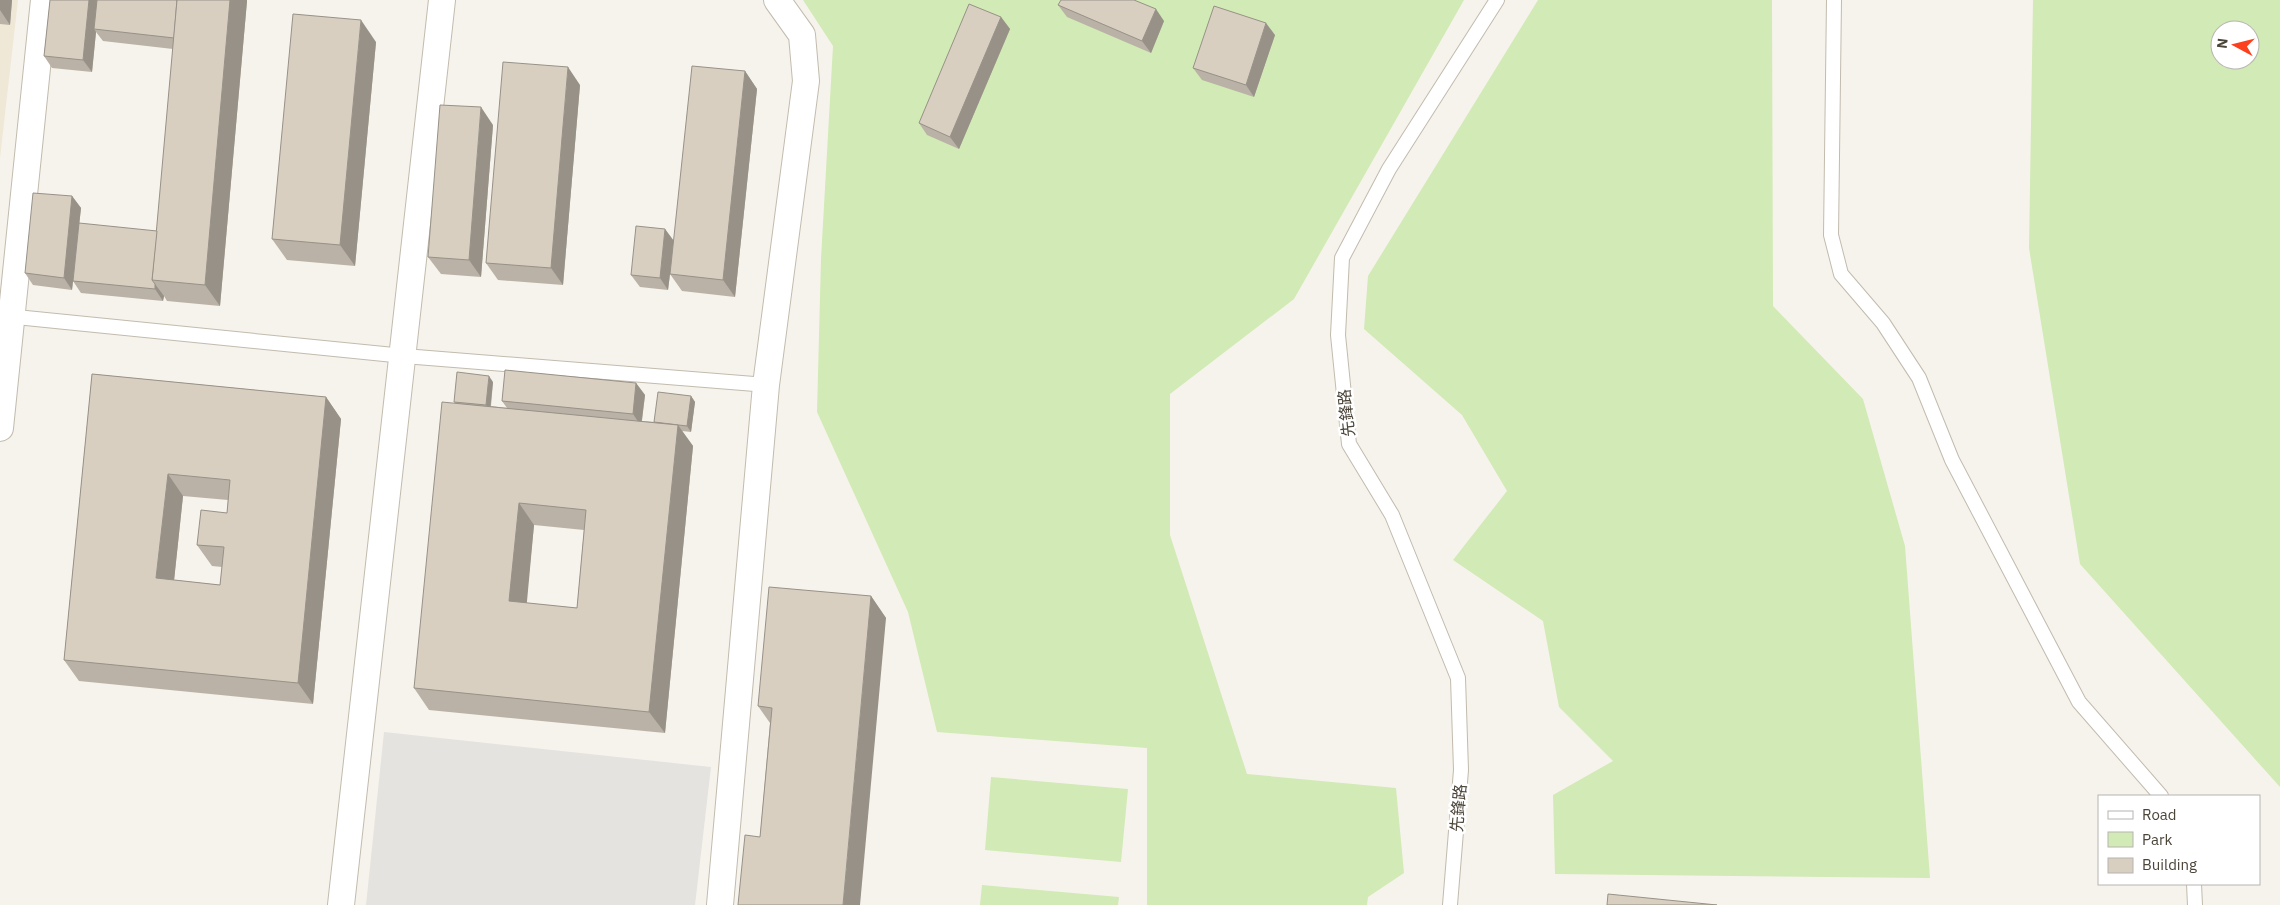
<svg xmlns="http://www.w3.org/2000/svg" width="2280" height="905" font-family="'IBM Plex Sans','Noto Sans TC',sans-serif">
<style>
.education{fill:#efe8d6}
.green{fill:#d2eab5;fill-rule:evenodd}
.parking{fill:#e5e3e0}
.lines{fill:none;stroke-linecap:round;stroke-linejoin:round}
.service-casing{stroke:#c2bbae;stroke-width:16}
.minor-casing{stroke:#c2bbae;stroke-width:28}
.service{stroke:#fff;stroke-width:14}
.minor{stroke:#fff;stroke-width:26}
.wall{fill:#bab2a6;fill-rule:evenodd}
.shaded-wall{fill:#979187}
.building{fill:#d8cfc1;stroke:#979187;fill-rule:evenodd}
.labels{text-anchor:middle;dominant-baseline:central;stroke-width:5;stroke-linejoin:round;paint-order:stroke}
.street-label{font-size:16px;fill:#4b4439;stroke:#fff}
</style>
<rect width="100%" height="100%" fill="#f6f3ec"/>
<path class="education" d="M0 0H18L0 158Z"/>
<g class="green">
<path d="M803 0H1464L1294 299 1170 394V535L1247 774 1396 788 1404 873 1368 897 1367 905H1147V748L937 732 908 612 817 412 821 259 833 46Z"/>
<path d="M1538 0H1772L1773 306 1863 399 1905 546 1930 878 1555 874 1553 795 1613 761 1559 707 1543 621 1453 560 1507 491 1462 415 1364 329 1368 276Z"/>
<path d="M2033 0H2280V787L2080 564 2029 248ZM2220 30H2250V60H2220Z"/>
<path d="M991 777 1128 789 1121 862 985 850Z"/>
<path d="M982 885 1119 897 1118 905H980Z"/>
</g>
<path class="parking" d="M384 732 711 767 695 905H366Z"/>
<g class="lines">
<defs>
<g id="service">
<path d="M1834 0 1831 235 1841 274 1883 323 1919 378 1952 460 2079 702 2161 796"/>
<path d="M6 316 404 356 766 385"/>
<path d="M2194 884 2195 905"/>
<path d="M1450 905 1461 770 1458 678 1392 515 1349 444 1338 335 1342 258 1389 169 1497 0"/>
</g>
<g id="minor">
<path d="M0 428 44 0"/>
<path d="M341 905 442 0"/>
<path d="M720 905 766 385 806 81 802 35 777 0"/>
</g>
</defs>
<use href="#service" class="service-casing"/>
<use href="#minor" class="minor-casing"/>
<use href="#service" class="service"/>
<use href="#minor" class="minor"/>
</g>
<g class="wall">
<path d="M0 0H12L10 25 0 24Z"/>
<path d="M50 0H247V1L220 306 167 301 164 296 163 301 81 293 73 281 72 290 33 285 25 273 72 196 81 208 75 260 157 231 173 49 103 41 96 32 92 72 52 68 44 56Z"/>
<path d="M1058 5 1164 21 1151 53 1067 17Z"/>
<path d="M1001 17 1010 29 959 149 927 135 919 123Z"/>
<path d="M1275 35 1254 97 1202 80 1193 68Z"/>
<path d="M376 42 355 266 287 260 272 239Z"/>
<path d="M745 71 757 89 735 297 682 291 670 274 668 290 640 287 631 275 665 229 673 241Z"/>
<path d="M580 85 563 285 498 280 486 263Z"/>
<path d="M493 125 481 277 441 274 428 257Z"/>
<path d="M92 374 326 397 341 419 313 704 79 681 64 660ZM183 496 228 500 227 513 197 545 212 566 222 567 220 585 174 580Z"/>
<path d="M493 382 491 406 507 408 502 401 636 383 645 395 642 421 655 422 691 396 695 402 691 432 682 431 693 446 665 733 429 710 414 688 455 403 454 402ZM534 525 584 530 577 608 526 603Z"/>
<path d="M871 596 886 618 760 837 770 723 758 706Z"/>
</g>
<g class="shaded-wall">
<path d="M0 0H12L10 25 0 10Z"/>
<path d="M89 0H99L94 29 96 32 92 72 83 60Z"/>
<path d="M230 0H247V1L220 306 205 285Z"/>
<path d="M1156 9 1164 21 1151 53 1142 41Z"/>
<path d="M1001 17 1010 29 959 149 950 137Z"/>
<path d="M361 20 376 42 355 266 340 245Z"/>
<path d="M1266 23 1275 35 1254 97 1246 85Z"/>
<path d="M568 67 580 85 563 285 551 268Z"/>
<path d="M745 71 757 89 735 297 723 280Z"/>
<path d="M481 107 493 125 481 277 469 260Z"/>
<path d="M72 196 81 208 72 290 64 278Z"/>
<path d="M665 229 674 241 668 290 660 278Z"/>
<path d="M155 284 164 296 163 301 155 289Z"/>
<path d="M489 376 493 382 490 411 486 405Z"/>
<path d="M636 383 645 395 641 426 633 414Z"/>
<path d="M691 396 695 402 691 432 687 426Z"/>
<path d="M326 397 341 419 313 704 298 683Z"/>
<path d="M678 425 693 446 665 733 649 712Z"/>
<path d="M168 474 183 496 172 600 156 578Z"/>
<path d="M519 503 534 525 525 623 509 601Z"/>
<path d="M871 596 886 618 860 905H843Z"/>
</g>
<g class="building">
<path d="M50 0H89L83 60 44 56Z"/>
<path d="M97 0H177L174 38 94 29Z"/>
<path d="M177 0H230L205 285 152 280Z"/>
<path d="M1061 0H1134L1156 9 1142 41 1058 5Z"/>
<path d="M969 4 1001 17 950 137 919 123Z"/>
<path d="M1214 6 1266 23 1246 85 1193 68Z"/>
<path d="M293 14 361 20 340 245 272 239Z"/>
<path d="M503 62 568 67 551 268 486 263Z"/>
<path d="M692 66 745 71 723 280 670 274Z"/>
<path d="M440 105 481 107 469 260 428 257Z"/>
<path d="M33 193 72 196 64 278 25 273Z"/>
<path d="M79 223 157 231 152 280 155 284V289L73 281Z"/>
<path d="M636 226 665 229 660 278 631 275Z"/>
<path d="M505 370 636 383 633 414 502 401Z"/>
<path d="M457 372 489 376 486 405 454 402Z"/>
<path d="M92 374 326 397 298 683 64 660ZM168 474 230 480 227 513 201 510 197 545 224 547 220 585 156 578Z"/>
<path d="M658 392 691 396 687 426 654 422Z"/>
<path d="M442 402 678 425 649 712 414 688ZM519 503 586 510 577 608 509 601Z"/>
<path d="M769 587 871 596 843 905H738L745 835 760 837 772 708 758 706Z"/>
<path d="M1608 894 1717 905H1607Z"/>
</g>
<g class="labels">
<g class="street-label">
<text transform="translate(1346 413) rotate(-96)">先鋒路</text>
<text transform="translate(1458 808) rotate(-85)">先鋒路</text>
</g>
</g>
<rect x="2098" y="795" width="162" height="90" fill="#ffffff" stroke="#b7b4b0"/>
<rect x="2108" y="811" width="25" height="8" fill="#ffffff" stroke="#b7b4b0"/>
<text x="2142" y="820" font-size="15" fill="#4b4439">Road</text>
<rect x="2108" y="832" width="25" height="15" fill="#d2eab5" stroke="#b7b4b0"/>
<text x="2142" y="845" font-size="15" fill="#4b4439">Park</text>
<rect x="2108" y="858" width="25" height="15" fill="#d8cfc1" stroke="#b7b4b0"/>
<text x="2142" y="870" font-size="15" fill="#4b4439">Building</text>
<g transform="translate(2235 45) rotate(277)"><circle r="24" fill="#ffffff" stroke="#b7b4b0"/>
<path d="M0-4L9 19L0 12L-9 19Z" fill="#fc3f1d"/>
<text y="-8" font-size="14" font-weight="bold" text-anchor="middle" fill="#4b4439">N</text>
</g>
</svg>
